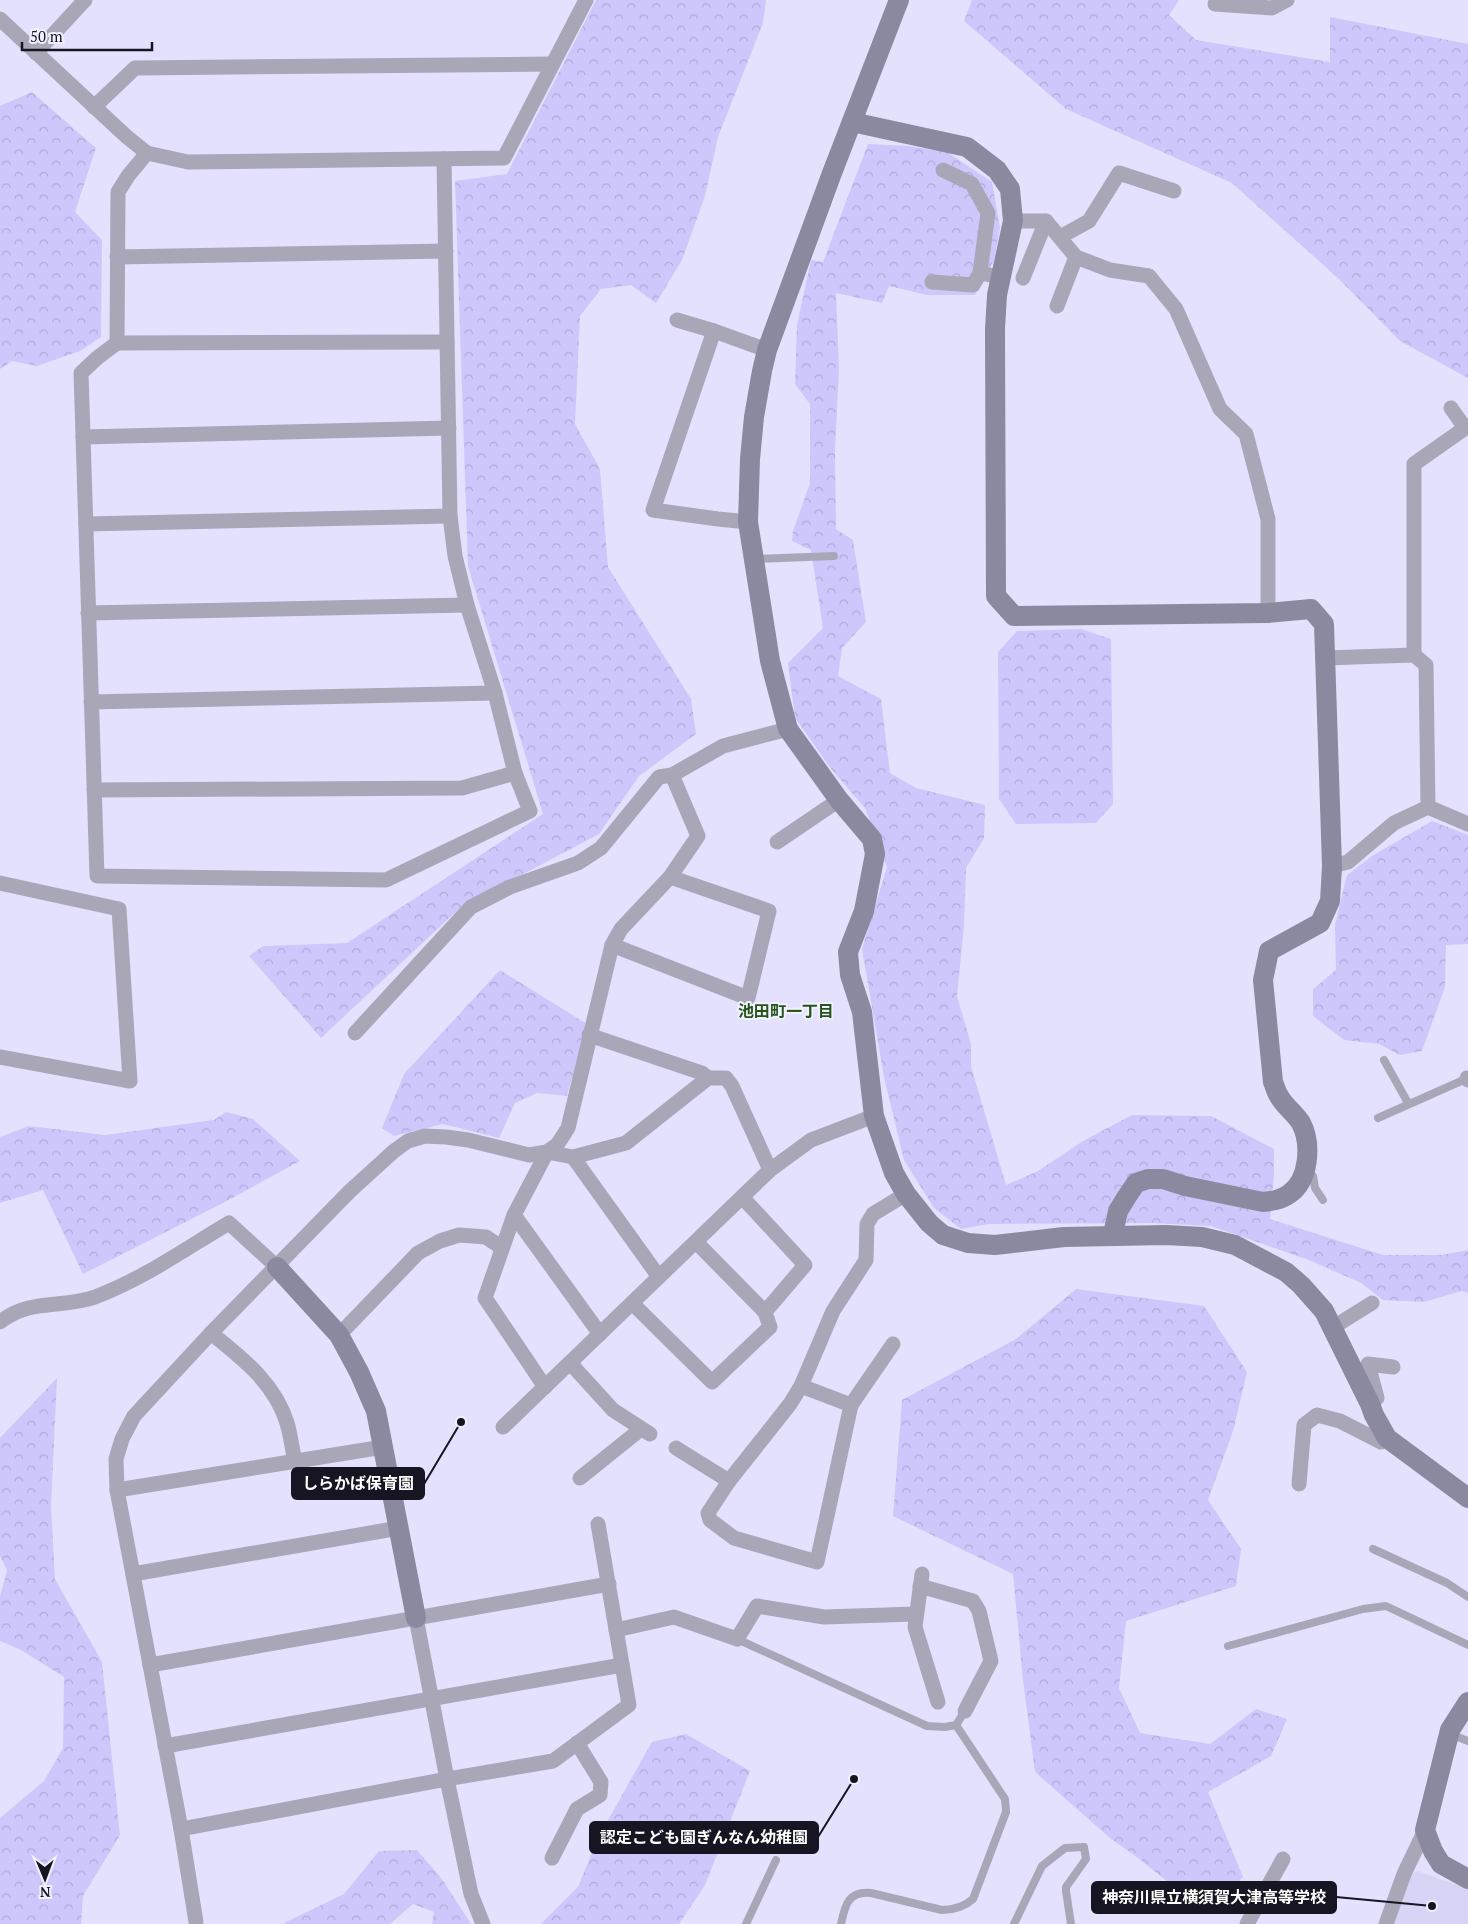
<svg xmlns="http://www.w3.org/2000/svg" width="1468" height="1924" font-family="'PT Serif','Noto Sans JP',serif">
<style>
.built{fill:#d7d4f6}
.forest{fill:url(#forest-crowns)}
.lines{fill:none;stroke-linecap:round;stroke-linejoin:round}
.lane{stroke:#a9a7b7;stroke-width:8}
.street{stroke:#a9a7b7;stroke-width:15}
.secondary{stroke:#8b899f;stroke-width:20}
.labels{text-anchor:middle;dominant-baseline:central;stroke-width:4;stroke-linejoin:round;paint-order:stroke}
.neighbourhood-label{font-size:16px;font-weight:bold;fill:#26531a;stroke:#f1f0ff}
.leader{fill:none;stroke:#161521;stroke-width:2}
.callout-dot{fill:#161521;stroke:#f1f0ff;stroke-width:2}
.callout{fill:#161521;stroke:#161521;stroke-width:2}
.callout-label{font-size:16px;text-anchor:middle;font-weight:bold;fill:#fff}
</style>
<defs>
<pattern id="forest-crowns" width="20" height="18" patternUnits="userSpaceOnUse" patternTransform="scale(1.25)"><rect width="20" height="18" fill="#cdc7fc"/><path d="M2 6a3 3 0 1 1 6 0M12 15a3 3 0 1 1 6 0" fill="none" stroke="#afaad8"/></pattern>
</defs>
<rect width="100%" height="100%" fill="#e4e1fe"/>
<path class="built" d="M1418 1871 1468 1889V1924H1389L1406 1877Z"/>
<g class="forest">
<path d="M596 0H766L763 23 718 137 705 196 682 260 656 303 631 285 601 289 580 316 575 424 600 469 608 567 691 699 696 734 639 776 599 834 461 907 321 1038 249 956 263 946 347 943 543 814 468 566 455 181 507 174Z"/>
<path d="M972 0H1179L1169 15 1196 40 1330 62V17L1468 44V378L1400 341 1339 279 1232 183 1066 109 964 21Z"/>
<path d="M32 92 96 148 75 212 102 240 101 337 80 351 37 366 12 361 0 369V106Z"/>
<path d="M868 144 907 146 947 152 992 182 1000 228 994 260 975 295H927L889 286 882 303 836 293 839 368 835 451 836 529 853 540 866 622 842 648 838 676 881 699 890 773 916 788 985 805 984 838 966 868 964 926 957 996 971 1044V1066L1006 1185 1038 1171 1083 1141 1132 1115 1211 1116 1274 1149V1173L1270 1219 1383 1255H1442L1468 1250V1293L1462 1291 1424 1302 1383 1300 1361 1283 1309 1260 1211 1226 1152 1223 988 1224 961 1229 934 1208 904 1160 884 1077 862 949 887 867 865 808 832 770 795 718 788 663 823 628 811 550 792 541 793 531 810 483V404L795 384 797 325 811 260 823 262Z"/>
<path d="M1081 629 1111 639 1113 804 1096 823 1016 824 999 799 998 652 1017 631Z"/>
<path d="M1432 821 1468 835V944L1446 945 1445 987 1422 1051 1400 1055 1379 1044 1344 1040 1313 1016V989L1336 970 1335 925 1347 875 1372 856Z"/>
<path d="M500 970 587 1024 567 1096 537 1093 515 1103 499 1138 443 1124 394 1136 382 1128 404 1074Z"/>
<path d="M226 1112 253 1119 300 1161 223 1203 83 1274 43 1190 0 1203V1137L29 1126 105 1135 214 1120Z"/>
<path d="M1076 1289 1204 1306 1247 1372 1233 1431 1208 1500 1241 1549 1236 1586 1126 1621 1119 1688 1140 1733 1210 1744 1256 1709 1287 1719 1271 1756 1208 1792 1243 1877 1207 1913 1138 1858 1110 1838 1035 1772 1023 1680 1013 1574 893 1516 902 1400 1016 1339Z"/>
<path d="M57 1378 51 1506 55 1579 102 1662 120 1835 83 1896 81 1924H0V1818L44 1781 63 1748 64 1677 21 1650 0 1641V1597L7 1570 0 1556V1438Z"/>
<path d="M686 1734 750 1771 705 1885 679 1924H541L578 1887 598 1838 652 1742Z"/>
<path d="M417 1850 442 1879 471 1924H432L434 1912 413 1904 390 1924H282L344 1894 379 1851Z"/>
</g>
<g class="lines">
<g class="lane">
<path d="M756 559 834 556"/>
<path d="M1384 1060 1408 1103"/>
<path d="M1378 1118 1468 1078"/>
<path d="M1306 1172 1313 1176 1315 1188 1323 1200"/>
<path d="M1373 1549 1447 1583 1468 1597"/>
<path d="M737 1639 927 1726 945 1727 956 1725 965 1711"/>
<path d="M1228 1646 1363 1609 1386 1606 1468 1645"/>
<path d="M1450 1734 1468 1741"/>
<path d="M746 1924 776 1860"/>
<path d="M841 1924C845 1905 848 1891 871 1893L942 1910C954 1910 964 1907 973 1899L1006 1812 1005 1799 956 1725"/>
<path d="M1014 1924 1042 1866 1065 1848 1084 1847 1086 1859 1066 1887V1891L1071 1924"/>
</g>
<g class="street">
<path d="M1215 4 1272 8 1287 0"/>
<path d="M0 19 127 137 147 153 188 162 504 158 586 0"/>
<path d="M36 53 85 0"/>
<path d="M94 107 135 68 552 64"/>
<path d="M147 153 128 176 118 192 117 343 97 358 81 373 97 876 386 880 530 811 515 773 495 693 467 605 455 556 450 516 444 159"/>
<path d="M943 170 972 184 988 213 980 273"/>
<path d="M1013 221H1046L1076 257 1110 270 1149 276 1176 309 1220 409 1246 434 1268 519V613"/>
<path d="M1060 237 1089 221 1119 173 1174 191"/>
<path d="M117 257 446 251"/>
<path d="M1023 278 1046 221"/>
<path d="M932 282 973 285 980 273 990 275"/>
<path d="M1057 306 1076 257"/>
<path d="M677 320 714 331 767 350"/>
<path d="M714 331 653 510 718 519 748 522"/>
<path d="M117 343 447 342"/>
<path d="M1451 408 1465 428"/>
<path d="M83 437 449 428"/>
<path d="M86 524 450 516"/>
<path d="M88 613 467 605"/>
<path d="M1414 655V464L1468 426"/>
<path d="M1325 658 1414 655 1426 665 1428 807 1394 823 1348 862 1332 866"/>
<path d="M91 702 495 693"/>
<path d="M94 790 462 788 515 773"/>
<path d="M1428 807 1468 824"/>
<path d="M777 842 839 800"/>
<path d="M0 883 119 909 130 1081 0 1057"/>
<path d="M612 945 748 998 769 911 670 877"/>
<path d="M355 1033 471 907 510 887 578 863 601 848 659 777 672 775 723 746 788 729"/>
<path d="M589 1035 702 1073 708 1078"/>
<path d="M1467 1078 1468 1080"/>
<path d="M573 1157 659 1277"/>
<path d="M514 1215 600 1334"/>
<path d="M696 1242 765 1312"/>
<path d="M632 1303 712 1382 770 1327 765 1312 805 1265 742 1197"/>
<path d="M0 1322C30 1298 62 1309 95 1297 143 1279 185 1249 229 1223L277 1267"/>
<path d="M1332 1328 1372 1303"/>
<path d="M211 1333C242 1358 275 1383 287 1423 291 1436 292 1449 295 1461"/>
<path d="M339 1335 418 1253 440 1241 459 1235 486 1237 502 1248"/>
<path d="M893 1344 851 1405 817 1562 734 1538 710 1520 708 1513 729 1481 790 1404 801 1386 833 1311 866 1260 867 1224 873 1214 906 1194"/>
<path d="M570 1363 613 1410 650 1434"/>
<path d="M801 1386 851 1405"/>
<path d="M545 1387 485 1298 514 1215 547 1152 557 1145 568 1128 612 945 621 929 670 877 698 836 672 775"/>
<path d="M1370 1404 1377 1398 1368 1364 1393 1367"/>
<path d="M503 1427 770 1170"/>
<path d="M676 1448 729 1481"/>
<path d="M580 1478 641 1429"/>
<path d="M1299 1484 1304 1425 1317 1415 1340 1421 1381 1442 1387 1438"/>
<path d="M117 1490 383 1447"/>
<path d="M133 1574 399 1528"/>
<path d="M922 1574 915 1627 938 1702"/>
<path d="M920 1586 973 1601 979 1611 991 1661 965 1711"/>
<path d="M416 1618 447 1779 471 1894 483 1924"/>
<path d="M616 1630 674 1617 737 1639 757 1606 824 1617 916 1614"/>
<path d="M150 1665 609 1584"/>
<path d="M165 1746 622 1665"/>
<path d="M181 1829 447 1779 553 1761 629 1705 598 1524"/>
<path d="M552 1858 577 1809 600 1795 601 1782 577 1743"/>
<path d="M196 1922 181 1829 117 1490 116 1459 122 1439 134 1416 211 1333 350 1191 394 1151 408 1141 425 1136 446 1137 468 1140 529 1155 547 1152 573 1157 626 1143 708 1078H726L732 1086 770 1170 811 1140 874 1116"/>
<path d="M1247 1924 1283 1859"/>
<path d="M1386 1924 1404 1874 1425 1830"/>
</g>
<g class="secondary">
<path d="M899 0 832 173 767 350 762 371 754 417 750 459 748 522 770 661 788 729 839 800 872 839 875 854 864 911 848 952 850 975 862 1012 874 1116 894 1173 906 1194 929 1223 943 1235 968 1243 995 1245 1064 1237 1166 1235 1202 1237 1235 1245 1286 1272 1301 1285 1324 1311 1370 1404 1374 1415 1387 1438 1468 1498"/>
<path d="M852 122 967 147 997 170 1010 189 1013 221 997 295 995 329 996 596 1014 616 1268 613 1311 609 1324 624 1332 866 1330 901 1320 923 1269 951 1263 980 1273 1082C1275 1086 1276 1092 1279 1096 1284 1106 1295 1113 1301 1123 1312 1144 1309 1181 1289 1194 1281 1200 1272 1201 1263 1202L1185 1186 1163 1179H1148L1136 1183 1126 1198 1118 1211 1113 1234"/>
<path d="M277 1267 339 1335 359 1372 376 1411 416 1618"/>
<path d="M1468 1702 1450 1730 1425 1830 1433 1851 1441 1864 1468 1879"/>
</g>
</g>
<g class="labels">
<g class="neighbourhood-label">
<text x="786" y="1011">池田町一丁目</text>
</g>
</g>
<path class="leader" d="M461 1422L424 1484M854 1779L818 1837M1432 1906L1336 1897"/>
<g class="callout-dot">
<circle cx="461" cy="1422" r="5"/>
<circle cx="854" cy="1779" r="5"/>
<circle cx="1432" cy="1906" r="5"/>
</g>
<g class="callout">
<rect x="292" y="1468" width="132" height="31" rx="5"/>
<rect x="590" y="1822" width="228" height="31" rx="5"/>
<rect x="1092" y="1882" width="244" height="31" rx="5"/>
</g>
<g class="callout-label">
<text x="358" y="1489">しらかば保育園</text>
<text x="704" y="1843">認定こども園ぎんなん幼稚園</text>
<text x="1214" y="1903">神奈川県立横須賀大津高等学校</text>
</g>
<g transform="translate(45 1879) rotate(179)" stroke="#f1f0ff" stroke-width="4" paint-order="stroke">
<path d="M0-4L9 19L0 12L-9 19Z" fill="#161521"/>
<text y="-8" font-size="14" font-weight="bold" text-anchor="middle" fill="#161521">N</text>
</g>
<path d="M22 42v8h130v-8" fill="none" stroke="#161521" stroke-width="2.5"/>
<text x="30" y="42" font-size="15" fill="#161521" stroke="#f1f0ff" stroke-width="4" paint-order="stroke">50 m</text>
</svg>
